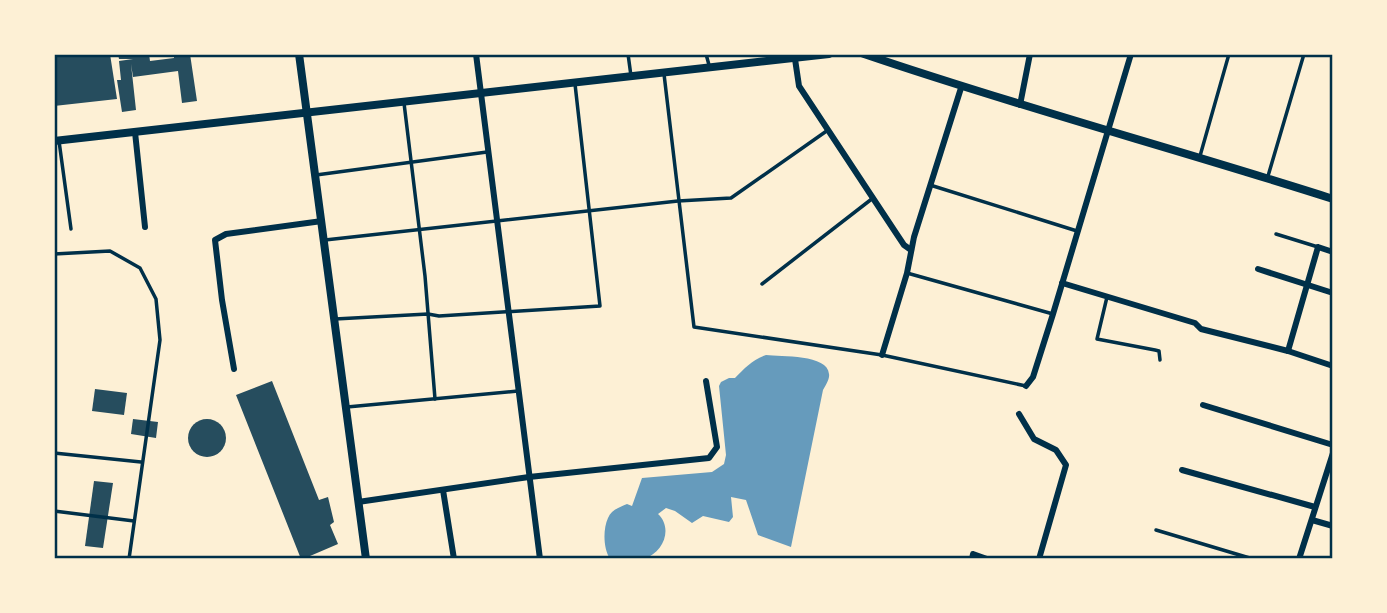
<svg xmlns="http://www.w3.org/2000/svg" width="1387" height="613" font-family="Arial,sans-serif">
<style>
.water{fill:#669bbc}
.building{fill:#264d5e}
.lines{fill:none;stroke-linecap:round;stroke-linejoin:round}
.service{stroke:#003049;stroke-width:3.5}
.minor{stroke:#003049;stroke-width:6}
.tertiary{stroke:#003049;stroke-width:8}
.neatline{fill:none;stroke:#003049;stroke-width:2.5}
</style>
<rect width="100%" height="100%" fill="#fdf0d5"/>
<path class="water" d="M766 355C781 357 828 354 829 374 830 379 825 386 823 390L791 547 758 535 746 500 731 497 733 517 729 522 703 516 692 523 675 511 666 508 658 514C673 528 664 552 644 559 636 562 619 559 610 559 603 548 603 529 608 518 611 510 620 507 627 504L632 506 642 478 712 472 724 464 726 455 719 386 721 382 729 378H735C745 368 752 360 766 355Z"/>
<g class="building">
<path d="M54 54H110L117 99 54 106Z"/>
<path d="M118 54H149L150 61 174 58V55L190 54 197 101 182 103 178 71 133 77 131 64 136 110 122 112 117 80H121L119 61 133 59H119Z"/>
<path d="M272 381 319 500 328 497 334 522 330 525 338 544 303 559H301L236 395Z"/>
<path d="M95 389 127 393 124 415 92 411Z"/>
<circle cx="207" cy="438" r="19"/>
<path d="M133 419 158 422 156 438 131 434Z"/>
<path d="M94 481 113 483 103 548 85 546Z"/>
</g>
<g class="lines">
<g class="service">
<path d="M628 54 631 76"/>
<path d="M706 54 709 65"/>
<path d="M664 74 694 327 882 355 1026 386"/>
<path d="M404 103 425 276 435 399"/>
<path d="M59 141 71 229"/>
<path d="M1200 156 1229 54"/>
<path d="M316 175 487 152"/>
<path d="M1268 176 1304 54"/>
<path d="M930 185 1077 231"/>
<path d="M1276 234 1318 247"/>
<path d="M325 240 678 201 731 198 828 130"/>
<path d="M54 254 110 251 140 268 156 299 160 340 129 559"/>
<path d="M907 273 1053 314"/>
<path d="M762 284 873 198"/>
<path d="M1107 297 1097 339 1155 350 1159 351 1160 360"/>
<path d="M335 319 428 314 439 316 600 306 575 84"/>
<path d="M347 407 518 391"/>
<path d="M54 453 141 462"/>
<path d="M54 511 134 521"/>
<path d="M1156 530 1253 559"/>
</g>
<g class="minor">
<path d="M476 54 540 559"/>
<path d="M795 59 799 86 894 230 904 245 911 250"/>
<path d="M1020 105 1030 54"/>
<path d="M135 132 145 227"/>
<path d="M1258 269 1333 293"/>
<path d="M1062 283 1195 323 1201 329 1288 351 1333 366"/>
<path d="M1288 351 1318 247 1333 252"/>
<path d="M882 355 907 273 914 237 961 88"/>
<path d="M234 369 222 300 215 240 226 234 322 221"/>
<path d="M1026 386 1033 377 1053 314 1131 54"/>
<path d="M1203 405 1333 445"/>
<path d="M1019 414 1034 439 1056 450 1066 465 1039 559"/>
<path d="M1182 470 1315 507"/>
<path d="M443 490 454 559"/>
<path d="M358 502 529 477 709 458 717 447 706 381"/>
<path d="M1312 520 1333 526"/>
<path d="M972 559 973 554 987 559"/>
<path d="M1299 559 1333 453"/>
</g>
<g class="tertiary">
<path d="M299 54 366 559"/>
<path d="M864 54C1019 107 1177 149 1333 199"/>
<path d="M54 141 829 54"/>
</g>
</g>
<rect width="1387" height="613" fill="none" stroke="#fdf0d5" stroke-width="112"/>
<rect x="56" y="56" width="1275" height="501" class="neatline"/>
</svg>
